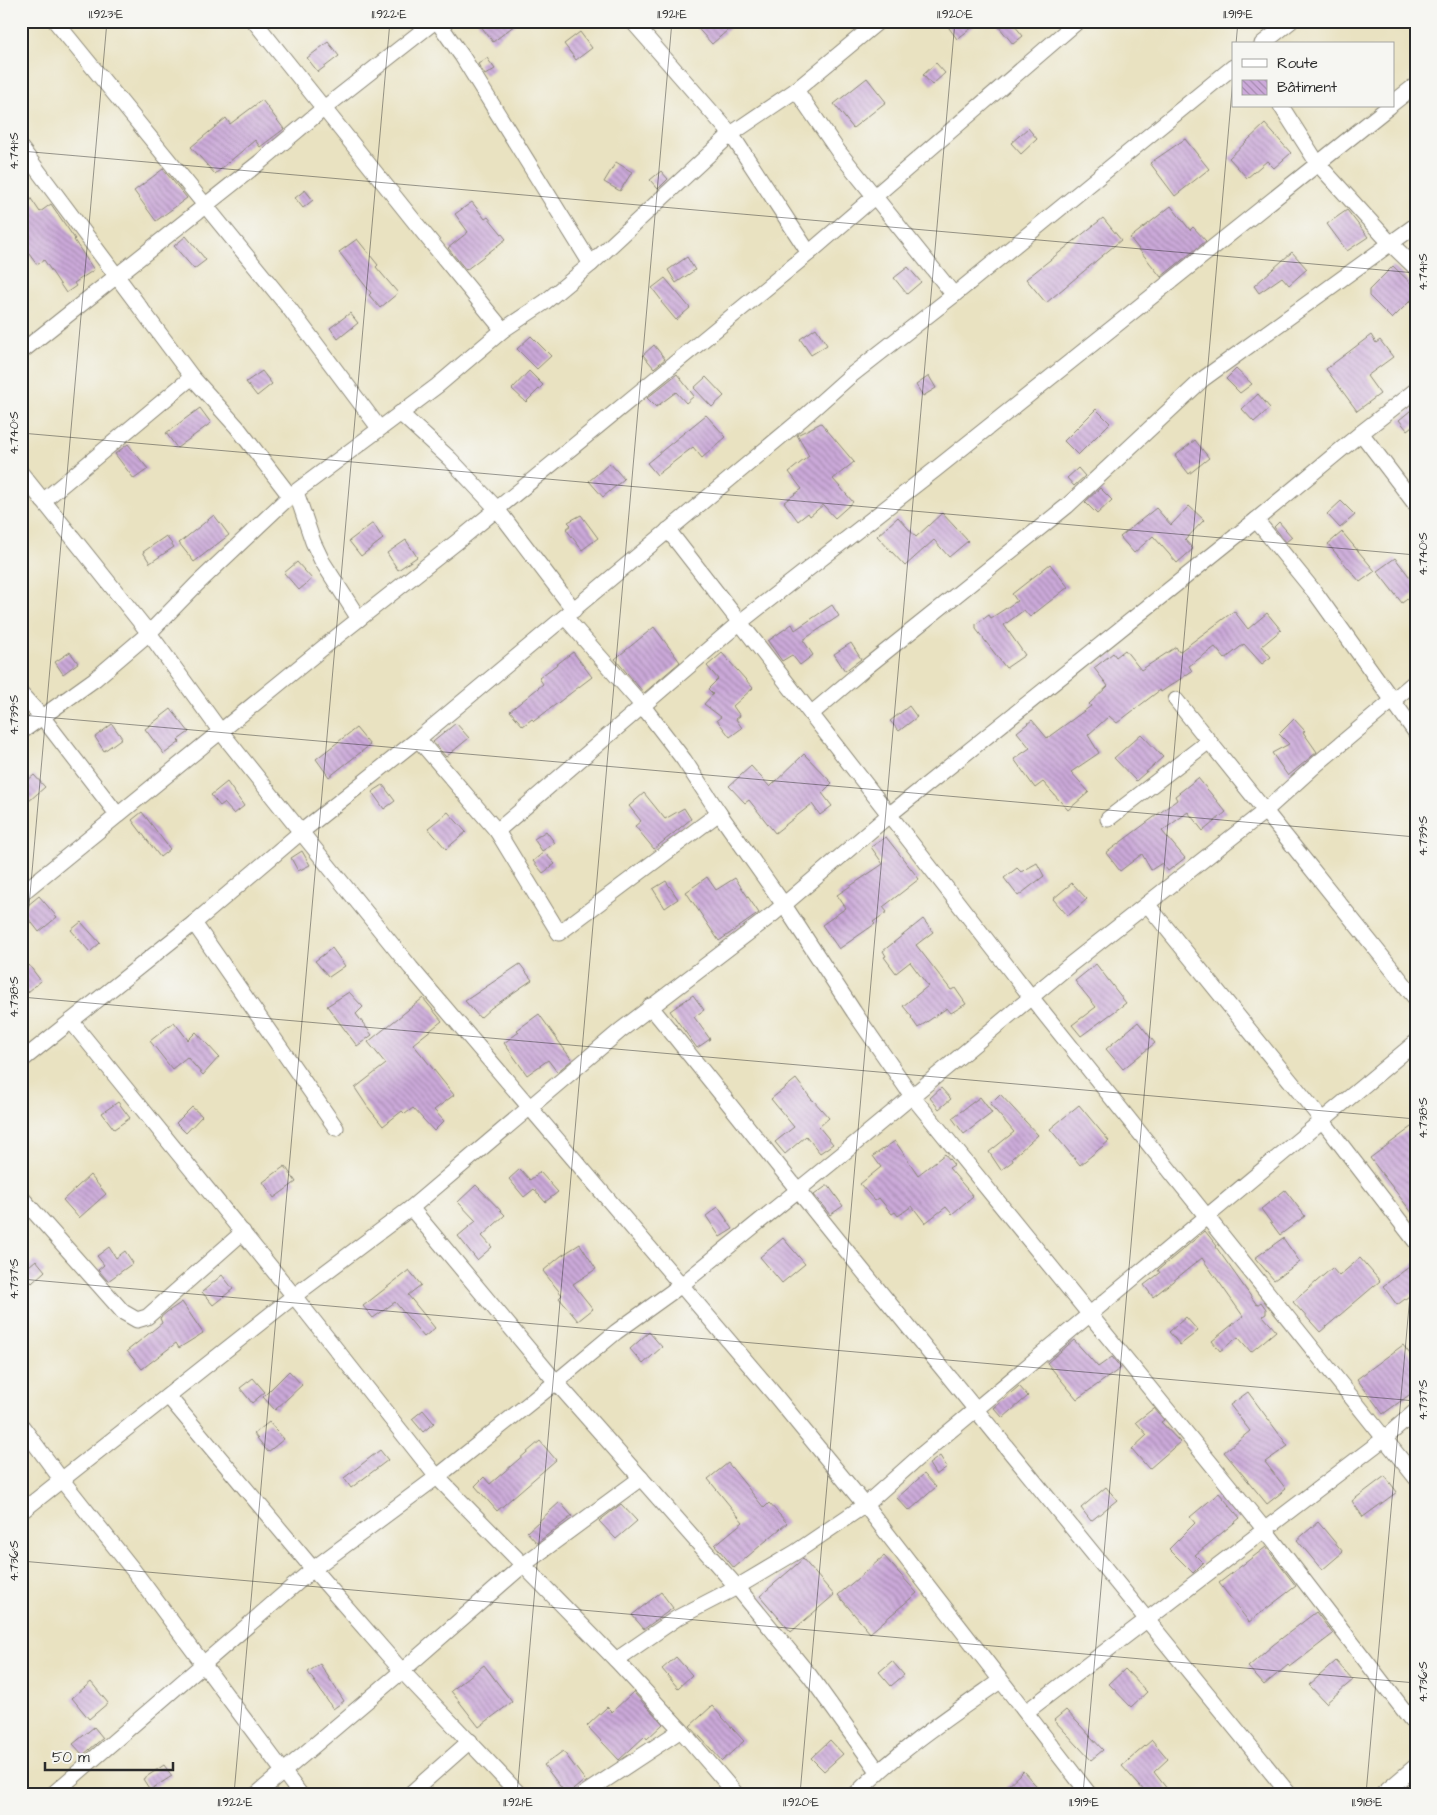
<svg xmlns="http://www.w3.org/2000/svg" width="1437" height="1815" font-family="'Architects Daughter',sans-serif">
<style>
.building{fill:url(#building-back-hatch)}
.lines{fill:none;stroke-linecap:round;stroke-linejoin:round}
.minor-casing{stroke:#8a8676;stroke-width:17}
.minor{stroke:#fff;stroke-width:15}
.ticks{fill:none;stroke:#2b2b2b;stroke-width:1;stroke-opacity:0.45}
.neatline{fill:none;stroke:#2b2b2b;stroke-width:2}
.ticks-label{font-size:12px;text-anchor:middle;fill:#2b2b2b}
</style>
<defs>
<pattern id="building-back-hatch" width="6" height="6" patternUnits="userSpaceOnUse" patternTransform="scale(1.25)"><rect width="6" height="6" fill="#cba9d9"/><path d="M-1 5l2 2M0 0l6 6M5-1l2 2" fill="none" stroke="#a58ab0"/></pattern>
</defs>
<rect width="100%" height="100%" fill="#f6f6f2"/>
<filter id="ink" filterUnits="userSpaceOnUse"><feTurbulence type="fractalNoise" baseFrequency=".02" numOctaves="2"/><feDisplacementMap in="SourceGraphic" scale="10" xChannelSelector="R" yChannelSelector="G"/><feConvolveMatrix kernelMatrix="1 2 1 2 8 2 1 2 1" color-interpolation-filters="sRGB"/></filter>
<filter id="wash" filterUnits="userSpaceOnUse"><feTurbulence type="fractalNoise" baseFrequency=".0096" numOctaves="4" result="noise"/><feDisplacementMap in="SourceGraphic" scale="20" xChannelSelector="R" yChannelSelector="G"/><feGaussianBlur stdDeviation="1.12" result="paint"/><feColorMatrix in="noise" values="0 0 0 0 0 0 0 0 0 0 0 0 0 0 0 0 0 1.4 0 .05"/><feComposite in="paint" operator="in"/></filter>
<g filter="url(#wash)">
<rect width="100%" height="100%" fill="#e9e2c1"/>
<g id="blocks">
<g class="building">
<path d="M477 21H520L493 42Z"/>
<path d="M691 21H738L712 44Z"/>
<path d="M944 21H981L957 39Z"/>
<path d="M994 21H1011L1023 36 1013 44Z"/>
<path d="M580 32 592 48 576 60 564 44Z"/>
<path d="M328 42 339 56 318 72 307 58Z"/>
<path d="M487 58 495 69 485 75 478 64Z"/>
<path d="M936 63 945 73 932 85 923 75Z"/>
<path d="M867 78 886 102 853 128 834 104Z"/>
<path d="M262 100 284 129 260 147 255 140 215 174 191 147 226 118 230 124Z"/>
<path d="M1265 124 1291 153 1274 168 1267 161 1247 178 1229 158Z"/>
<path d="M1028 128 1037 139 1021 154 1011 143Z"/>
<path d="M1185 139 1209 169 1175 196 1150 163Z"/>
<path d="M616 162 632 172 620 191 604 182Z"/>
<path d="M163 169 187 198 156 221 134 191Z"/>
<path d="M661 171 668 179 658 189 650 180Z"/>
<path d="M21 184 40 212 51 204 75 239 74 240 94 270 74 283 76 286 66 293 44 260 37 265 21 243Z"/>
<path d="M305 190 313 200 303 208 295 198Z"/>
<path d="M472 202 485 219 488 217 506 239 466 270 448 248 468 232 455 214Z"/>
<path d="M1171 206 1190 230 1193 227 1206 241 1161 277 1130 238Z"/>
<path d="M1347 210 1368 237 1347 251 1327 224Z"/>
<path d="M1103 218 1121 240 1046 303 1026 279Z"/>
<path d="M186 236 206 260 194 269 174 246Z"/>
<path d="M357 239 378 265 376 267 398 293 380 308 369 295 371 293 339 252Z"/>
<path d="M1292 252 1307 269 1289 285 1282 277 1259 293 1254 286Z"/>
<path d="M687 257 695 270 676 283 668 270Z"/>
<path d="M1393 266 1416 288V295L1392 319 1369 296V290Z"/>
<path d="M908 267 921 282 907 294 894 278Z"/>
<path d="M665 278 690 308 676 320 661 302 662 301 652 288Z"/>
<path d="M350 313 358 323 338 339 330 328Z"/>
<path d="M816 328 827 345 811 355 800 339Z"/>
<path d="M1371 335 1376 343 1380 340 1393 357 1367 376 1380 394 1357 411 1326 369Z"/>
<path d="M531 336 551 356 537 369 517 349Z"/>
<path d="M654 345 665 359 654 368 643 355Z"/>
<path d="M1236 369 1252 384 1240 393 1226 379Z"/>
<path d="M262 371 272 384 257 396 246 382Z"/>
<path d="M529 371 543 385 526 402 512 389Z"/>
<path d="M677 374 694 396 686 403 676 392 656 407 647 398Z"/>
<path d="M929 376 936 388 923 396 916 385Z"/>
<path d="M706 377 724 396 712 407 694 388Z"/>
<path d="M1258 394 1270 408 1254 422 1242 409Z"/>
<path d="M1416 406V423L1407 430 1399 420Z"/>
<path d="M200 408 211 423 177 448 166 433Z"/>
<path d="M1096 409 1110 423 1078 455 1064 441Z"/>
<path d="M706 415 726 437 702 458 693 447 657 475 647 463Z"/>
<path d="M821 423 854 462 833 479 853 502 835 518 823 505 810 516 808 513 798 521 784 502 802 489 789 472 809 456 797 435Z"/>
<path d="M1195 440 1209 458 1189 474 1175 456Z"/>
<path d="M128 444 148 469 134 479 115 454Z"/>
<path d="M610 463 624 479 603 497 589 481Z"/>
<path d="M1078 468 1085 476 1074 486 1067 478Z"/>
<path d="M1100 488 1112 500 1097 514 1085 502Z"/>
<path d="M1341 501 1355 515 1340 528 1327 514Z"/>
<path d="M1189 506 1204 520 1185 540 1193 549 1177 563 1153 536 1134 553 1120 537 1156 508 1171 525Z"/>
<path d="M942 513 968 541 949 557 934 540 905 566 877 536 898 517 916 537Z"/>
<path d="M214 515 229 535 194 562 179 543Z"/>
<path d="M581 515 598 538 582 550 566 529 571 525 568 522Z"/>
<path d="M1279 522 1292 537 1286 542 1274 527Z"/>
<path d="M373 523 383 539 361 556 349 541Z"/>
<path d="M1342 532 1375 571 1360 582 1328 544Z"/>
<path d="M166 536 174 547 150 563 143 552Z"/>
<path d="M406 540 417 557 398 570 387 553Z"/>
<path d="M1395 558 1416 585V592L1402 603 1377 571Z"/>
<path d="M297 562 312 579 299 590 284 573Z"/>
<path d="M1050 564 1068 587 1030 617 1024 610 1004 625 1025 655 1006 668 976 629V624L989 615 991 618 1017 601 1012 594Z"/>
<path d="M832 605 839 616 803 640 813 655 800 665 792 655 782 661 768 641 792 624 795 630Z"/>
<path d="M1234 611 1248 629 1267 613 1281 630 1262 646 1271 657 1262 664 1244 644 1225 659 1215 647 1189 666 1192 671 1161 692 1160 690 1117 723 1109 716 1088 735 1099 753 1071 772 1089 792 1068 810 1043 782 1035 788 1014 759 1030 748 1017 732 1032 720 1047 738 1091 706 1089 704 1108 686 1094 668 1113 653 1116 657 1125 650 1141 670 1176 647 1179 652Z"/>
<path d="M654 627 680 662 644 693 615 659Z"/>
<path d="M851 643 861 659 845 671 834 654Z"/>
<path d="M70 652 78 663 63 674 55 662Z"/>
<path d="M573 652 592 677 534 721 532 719 523 726 510 711 543 684 539 678Z"/>
<path d="M722 653 753 688 733 706 740 716 736 719 742 728 730 737 717 720 721 717 704 704 713 694 708 689 718 679 707 666Z"/>
<path d="M909 706 917 717 899 731 890 721Z"/>
<path d="M171 709 189 732 178 740 180 742 164 754 145 729Z"/>
<path d="M1294 719 1305 731 1303 732 1317 752 1288 776 1272 753 1289 744 1279 734Z"/>
<path d="M456 723 469 738 446 757 433 742Z"/>
<path d="M112 724 122 738 104 751 95 737Z"/>
<path d="M356 728 370 745 329 777 316 759Z"/>
<path d="M1141 734 1163 757 1136 781 1114 758Z"/>
<path d="M804 754 832 783 822 793 832 806 820 815 812 804 775 833 749 800 745 803 729 786 751 766 770 787Z"/>
<path d="M34 775 45 787 21 808V786Z"/>
<path d="M1198 778 1226 812 1203 831 1188 812 1162 831 1185 858 1168 871 1162 863 1151 870 1142 854 1120 871 1106 853 1177 800 1175 796Z"/>
<path d="M227 782 244 806 234 814 224 803 220 806 211 795Z"/>
<path d="M383 785 395 801 384 809 372 792Z"/>
<path d="M644 793 665 819 684 808 691 819 654 849 635 826 641 821 629 806Z"/>
<path d="M142 812 170 849 160 857 132 820Z"/>
<path d="M448 812 466 832 446 849 428 828Z"/>
<path d="M546 831 555 843 542 851 534 839Z"/>
<path d="M886 837 919 879 883 907 887 912 873 922 875 924 839 949 822 925 846 908 837 895 883 864 871 847Z"/>
<path d="M302 851 310 865 298 871 291 858Z"/>
<path d="M544 852 555 864 543 873 533 861Z"/>
<path d="M1037 863 1044 876 1018 896 1004 878 1017 868 1021 872Z"/>
<path d="M707 877 716 890 735 878 759 913 719 941 686 892Z"/>
<path d="M666 881 678 899 665 908 653 889Z"/>
<path d="M1072 883 1087 899 1068 916 1053 899Z"/>
<path d="M39 896 57 917 39 932 22 910Z"/>
<path d="M923 919 933 932 916 945 951 990 955 988 966 1004 951 1013 947 1008 918 1028 911 1018 912 1017 903 1006 928 986 910 962 896 973 884 957 886 956 883 951Z"/>
<path d="M81 922 100 943 90 952 71 930Z"/>
<path d="M332 948 345 966 329 977 315 961Z"/>
<path d="M520 964 532 980 491 1008 480 1018 465 1001Z"/>
<path d="M1096 964 1126 1003 1081 1036 1072 1025 1096 1007 1075 981Z"/>
<path d="M29 965 41 981 21 998V972Z"/>
<path d="M349 992 363 1007 356 1014 372 1035 357 1046 327 1006Z"/>
<path d="M693 995 704 1010 694 1017 710 1039 697 1048 670 1011Z"/>
<path d="M423 998 442 1021 413 1044 454 1095 434 1110 444 1121 434 1131 413 1108 405 1114 402 1111 383 1126 367 1106 355 1088 386 1064 368 1042Z"/>
<path d="M539 1014 572 1060 557 1072 548 1060 527 1075 504 1043 519 1032 517 1030Z"/>
<path d="M174 1022 188 1040 196 1032 219 1057 203 1075 187 1057 172 1069 150 1041Z"/>
<path d="M1138 1022 1155 1043 1123 1069 1106 1049Z"/>
<path d="M796 1079 812 1100H813L829 1118 819 1127 833 1144 820 1153 806 1136 785 1154 775 1142 794 1127 771 1099Z"/>
<path d="M941 1088 951 1099 939 1109 930 1098Z"/>
<path d="M1000 1094 1038 1135 1012 1158 1013 1161 1001 1170 989 1152 1014 1132 990 1104Z"/>
<path d="M980 1097 992 1113 964 1134 952 1118Z"/>
<path d="M118 1102 130 1118 114 1129 102 1113Z"/>
<path d="M1079 1105 1109 1141 1080 1165 1050 1129Z"/>
<path d="M192 1107 202 1116 186 1133 176 1123Z"/>
<path d="M1416 1124V1218L1370 1158Z"/>
<path d="M895 1141 918 1175 945 1154 954 1165 949 1168 973 1196 952 1214 946 1207 925 1223 912 1206 898 1216 895 1212 892 1214 879 1198 875 1201 860 1184 881 1167 873 1156Z"/>
<path d="M285 1166 296 1182 274 1198 263 1182Z"/>
<path d="M520 1169 530 1180 540 1172 558 1192 545 1202 534 1189 524 1197 509 1179Z"/>
<path d="M90 1175 106 1194 79 1218 63 1200Z"/>
<path d="M476 1185 505 1215 482 1236 492 1247 477 1260 458 1236 476 1221 458 1202Z"/>
<path d="M828 1185 843 1206 830 1215 814 1195Z"/>
<path d="M1285 1190 1305 1216 1280 1235 1261 1209Z"/>
<path d="M718 1207 733 1229 720 1237 706 1216Z"/>
<path d="M1205 1231 1217 1246 1216 1247 1257 1305 1261 1302 1266 1309V1314L1263 1316 1276 1331 1251 1352 1238 1337 1220 1351 1212 1341 1243 1316 1202 1258 1153 1297 1144 1285 1160 1273 1158 1270Z"/>
<path d="M783 1238 805 1264 782 1283 760 1257Z"/>
<path d="M1283 1238 1300 1262 1274 1280 1255 1258Z"/>
<path d="M580 1244 596 1269 573 1284 593 1309 578 1321 559 1298 562 1295 543 1271 561 1256Z"/>
<path d="M109 1247 116 1258 125 1251 133 1263 108 1281 98 1270 104 1265 97 1256Z"/>
<path d="M1360 1258 1380 1281 1320 1332 1293 1302 1332 1268 1339 1276Z"/>
<path d="M36 1260 45 1271 32 1283 22 1272Z"/>
<path d="M1416 1262V1291L1397 1305 1383 1286Z"/>
<path d="M409 1270 421 1285 408 1295 435 1328 424 1337 395 1302 373 1318 363 1306Z"/>
<path d="M222 1275 233 1289 213 1305 202 1292Z"/>
<path d="M182 1302 203 1333 179 1348 176 1343 142 1369 127 1351 162 1323 160 1318 167 1312Z"/>
<path d="M1186 1317 1198 1331 1180 1345 1169 1332Z"/>
<path d="M649 1332 662 1347 643 1364 630 1349Z"/>
<path d="M1074 1340 1098 1367 1112 1357 1121 1368 1077 1399 1047 1363Z"/>
<path d="M1403 1345 1416 1362V1390L1383 1414 1357 1379Z"/>
<path d="M289 1371 302 1385 275 1410 263 1397Z"/>
<path d="M253 1378 265 1392 252 1403 240 1388Z"/>
<path d="M1019 1386 1028 1396 1003 1418 994 1408Z"/>
<path d="M1248 1392 1288 1446 1265 1462 1286 1489 1267 1504 1224 1452 1250 1431 1230 1405Z"/>
<path d="M1154 1408 1164 1420 1161 1422 1180 1442 1149 1469 1132 1449 1147 1435 1136 1422Z"/>
<path d="M423 1410 434 1423 423 1432 412 1419Z"/>
<path d="M269 1422 284 1439 268 1452 254 1434Z"/>
<path d="M540 1441 556 1460 497 1511 475 1486 484 1477 490 1484Z"/>
<path d="M380 1450 388 1460 351 1488 344 1478Z"/>
<path d="M940 1456 947 1467 936 1475 929 1464Z"/>
<path d="M728 1463 764 1508 769 1503 787 1523 734 1568 715 1545 743 1522 708 1479Z"/>
<path d="M924 1474 936 1487 909 1511 897 1498Z"/>
<path d="M1385 1476 1397 1492 1363 1517 1352 1501Z"/>
<path d="M1106 1487 1117 1500 1091 1521 1081 1508Z"/>
<path d="M1219 1493 1240 1518 1195 1555 1203 1563 1193 1573 1169 1549 1195 1523 1190 1517Z"/>
<path d="M560 1502 572 1516 537 1543 527 1532Z"/>
<path d="M621 1504 637 1521 616 1539 599 1521Z"/>
<path d="M1318 1522 1343 1552 1322 1570 1297 1540Z"/>
<path d="M1266 1547 1296 1586 1249 1622 1219 1583Z"/>
<path d="M884 1556 917 1593 870 1633 838 1595Z"/>
<path d="M803 1559 834 1595 791 1632 760 1596Z"/>
<path d="M661 1592 673 1608 644 1629 632 1615Z"/>
<path d="M1316 1612 1333 1634 1290 1667 1288 1665 1264 1685 1248 1667 1273 1645Z"/>
<path d="M676 1657 692 1675 678 1688 662 1669Z"/>
<path d="M892 1661 904 1675 891 1686 879 1672Z"/>
<path d="M1336 1661 1353 1680 1326 1703 1309 1685Z"/>
<path d="M320 1664 344 1701 333 1709 308 1672Z"/>
<path d="M484 1665 512 1702 479 1727 451 1691Z"/>
<path d="M1125 1669 1147 1692 1131 1707 1109 1684Z"/>
<path d="M91 1682 108 1703 89 1719 72 1698Z"/>
<path d="M633 1692 663 1724 647 1739 645 1736 619 1760 587 1726 607 1707 612 1712Z"/>
<path d="M712 1706 744 1741 722 1761 690 1726Z"/>
<path d="M1066 1710 1103 1750 1091 1760 1054 1720Z"/>
<path d="M94 1727 103 1738 83 1755 73 1744Z"/>
<path d="M830 1740 843 1754 824 1771 811 1758Z"/>
<path d="M1152 1740 1168 1759 1154 1772 1171 1794H1147L1122 1766Z"/>
<path d="M563 1751 585 1780 568 1794H566L544 1765Z"/>
<path d="M164 1765 172 1776 150 1790 143 1779Z"/>
<path d="M1023 1771 1044 1794H999Z"/>
</g>
</g>
</g>
<g filter="url(#ink)">
<use href="#blocks" fill-opacity="0" stroke="#8a8676" stroke-width="1"/>
<g class="lines">
<defs>
<g id="minor">
<path d="M55 21 289 308 379 428"/>
<path d="M254 21 422 231 503 330"/>
<path d="M437 21 462 56 591 264"/>
<path d="M632 21 731 134 809 253"/>
<path d="M1262 44 1291 21"/>
<path d="M796 90 838 151 954 295"/>
<path d="M1393 103 1416 85"/>
<path d="M1281 106 1318 164 1391 244 1416 268"/>
<path d="M21 148 192 377 237 427 290 496"/>
<path d="M21 352 260 162 323 109 435 21"/>
<path d="M400 413 450 459 497 509 574 610"/>
<path d="M1361 433 1416 505"/>
<path d="M21 473 149 633 221 732 301 832 411 968 774 1394 865 1505 1089 1794"/>
<path d="M296 492 313 542 322 561 359 619"/>
<path d="M43 501 192 377"/>
<path d="M1256 520 1317 595 1416 733"/>
<path d="M668 530 1031 997 1416 1478"/>
<path d="M565 617 642 705 684 760 719 813 784 905 854 1012 912 1096 1265 1530 1416 1726"/>
<path d="M21 694 43 718 117 814"/>
<path d="M1176 700 1416 999"/>
<path d="M811 714 864 669 1067 506 1203 379 1416 225"/>
<path d="M21 732 95 679 149 633 197 584 290 496 437 386 503 330 545 302 591 264 731 134 796 90 879 21"/>
<path d="M418 739 497 831 559 933 719 813"/>
<path d="M1108 819 1209 741"/>
<path d="M497 831 739 623 936 469 1390 106"/>
<path d="M21 894 340 634 458 541 809 253 1078 21"/>
<path d="M1147 904 1322 1120 1416 1242"/>
<path d="M194 923 336 1128"/>
<path d="M650 1006C728 1101 803 1198 880 1292 1016 1460 1154 1626 1289 1794"/>
<path d="M71 1021 294 1296 437 1477 616 1660 681 1730 736 1794"/>
<path d="M21 1061 194 923 301 832 418 739 803 418 849 377 954 295 1233 67"/>
<path d="M21 1197 123 1312 137 1320 147 1317 243 1232"/>
<path d="M411 1208 556 1382 737 1587 810 1676 878 1771"/>
<path d="M168 1396 313 1569 402 1671 519 1794"/>
<path d="M21 1425 61 1479 134 1571 300 1794"/>
<path d="M21 1512 294 1296 411 1208 621 1030 773 914 889 815 1256 520 1361 433 1416 390"/>
<path d="M616 1660 677 1618 737 1587 796 1552 865 1505 920 1456 1416 1042"/>
<path d="M1026 1712 1318 1489 1385 1438 1416 1411"/>
<path d="M53 1794 313 1569 437 1477 556 1382 616 1332 680 1286 846 1151 1071 964 1265 811 1318 763 1416 681"/>
<path d="M257 1794 402 1671 523 1565 641 1478"/>
<path d="M410 1794 470 1741"/>
<path d="M584 1794 681 1730"/>
<path d="M856 1794C899 1750 950 1716 1000 1681"/>
<path d="M1383 1794 1416 1766"/>
</g>
</defs>
<use href="#minor" class="minor-casing"/>
<use href="#minor" class="minor"/>
</g>
</g>
<path class="ticks" d="M1236 44 1238 21M21 151 1416 273M21 433 1416 555M21 715 1416 837M21 997 107 21M21 997 1416 1119M21 1279 1416 1401M21 1561 1416 1683M234 1794 390 21M517 1794 672 21M800 1794 955 21M1083 1794 1233 79M1366 1794 1416 1227"/>
<rect width="1437" height="1815" fill="none" stroke="#f6f6f2" stroke-width="55"/>
<rect x="1232" y="42" width="162" height="65" fill="#f6f6f2" stroke="#a5a5a2"/>
<rect x="1242" y="59" width="25" height="8" fill="#ffffff" stroke="#a5a5a2"/>
<text x="1277" y="68" font-size="15" fill="#2b2b2b">Route</text>
<rect x="1242" y="80" width="25" height="15" fill="url(#building-back-hatch)" stroke="#a5a5a2"/>
<text x="1277" y="92" font-size="15" fill="#2b2b2b">Bâtiment</text>
<path d="M45 1762v8h128v-8" fill="none" stroke="#2b2b2b" stroke-width="2.5"/>
<text x="52" y="1762" font-size="15" fill="#2b2b2b" stroke="#f6f6f2" stroke-width="4" paint-order="stroke">50 m</text>
<rect x="28" y="28" width="1382" height="1760" class="neatline"/>
<g class="ticks-label">
<text x="106" y="18">11.923°E</text>
<text x="389" y="18">11.922°E</text>
<text x="672" y="18">11.921°E</text>
<text x="955" y="18">11.920°E</text>
<text x="1238" y="18">11.919°E</text>
<text transform="translate(14 151) rotate(-90)" y="4">4.741°S</text>
<text transform="translate(1423 272) rotate(-90)" y="4">4.741°S</text>
<text transform="translate(14 433) rotate(-90)" y="4">4.740°S</text>
<text transform="translate(1423 554) rotate(-90)" y="4">4.740°S</text>
<text transform="translate(14 715) rotate(-90)" y="4">4.739°S</text>
<text transform="translate(1423 836) rotate(-90)" y="4">4.739°S</text>
<text transform="translate(14 997) rotate(-90)" y="4">4.738°S</text>
<text transform="translate(1423 1118) rotate(-90)" y="4">4.738°S</text>
<text transform="translate(14 1279) rotate(-90)" y="4">4.737°S</text>
<text transform="translate(1423 1400) rotate(-90)" y="4">4.737°S</text>
<text transform="translate(14 1561) rotate(-90)" y="4">4.736°S</text>
<text transform="translate(1423 1682) rotate(-90)" y="4">4.736°S</text>
<text x="235" y="1806">11.922°E</text>
<text x="518" y="1806">11.921°E</text>
<text x="801" y="1806">11.920°E</text>
<text x="1084" y="1806">11.919°E</text>
<text x="1367" y="1806">11.918°E</text>
</g>
</svg>
